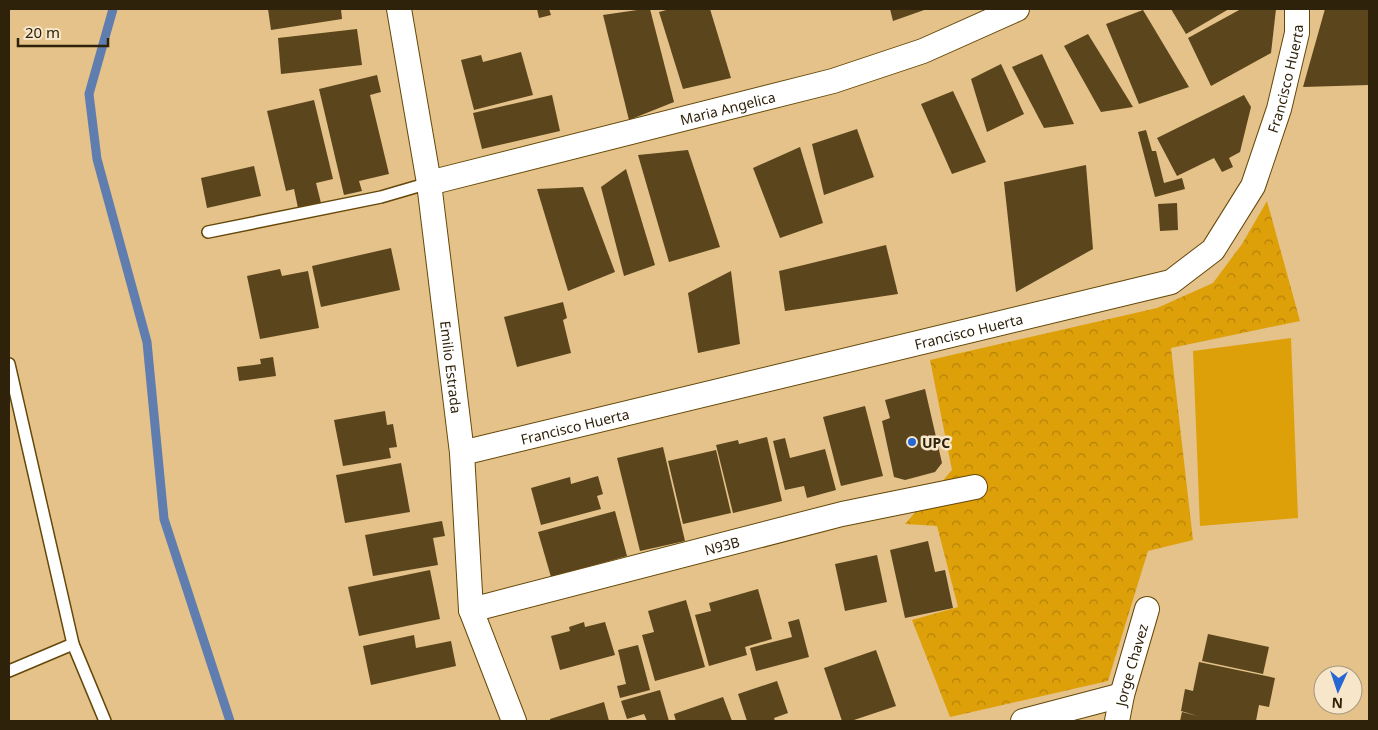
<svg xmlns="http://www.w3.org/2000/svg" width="1378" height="730" font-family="'Noto Sans',sans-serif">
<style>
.grass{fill:#dea009}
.forest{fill:url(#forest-crowns)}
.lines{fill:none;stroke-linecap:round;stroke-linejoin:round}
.stream{stroke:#5f7dae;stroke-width:9}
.building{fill:#5b451c}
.lane-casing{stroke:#654809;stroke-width:14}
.street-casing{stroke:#654809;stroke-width:26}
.lane{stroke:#fff;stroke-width:11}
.street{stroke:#fff;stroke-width:24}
.poi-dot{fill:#2567d3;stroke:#f7e6ca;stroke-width:2}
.labels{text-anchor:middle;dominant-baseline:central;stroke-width:5;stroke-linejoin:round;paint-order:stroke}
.street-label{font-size:14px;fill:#2f220b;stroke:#f7e6ca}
.poi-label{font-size:14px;font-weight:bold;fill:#2f220b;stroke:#f7e6ca;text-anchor:start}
</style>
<defs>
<pattern id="forest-crowns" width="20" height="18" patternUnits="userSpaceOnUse" patternTransform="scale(1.25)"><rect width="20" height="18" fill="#dea009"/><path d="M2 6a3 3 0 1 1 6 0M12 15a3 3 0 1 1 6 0" fill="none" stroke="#b48208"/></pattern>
</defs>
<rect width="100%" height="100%" fill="#e4c28a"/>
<path class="grass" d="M1291 338 1298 518 1200 526 1193 351Z"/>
<path class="forest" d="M1267 201 1300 321 1171 348 1193 540 1148 551 1108 681 950 717 912 620 958 607 937 526 905 524 952 470 930 360 1157 308 1213 283 1242 244Z"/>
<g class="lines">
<path class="stream" d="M113 9 89 94 97 159 147 342 164 519 230 721"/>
</g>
<g class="building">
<path d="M268 9H341L342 19 271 30Z"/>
<path d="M537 9H549L551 15 539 18Z"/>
<path d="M644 9H650L674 102 629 120 603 15Z"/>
<path d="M670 9H710L731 78 683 89 659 12Z"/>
<path d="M890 9H927L893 21Z"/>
<path d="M1171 9H1229L1186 34Z"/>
<path d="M1241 9H1276L1271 53 1211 86 1188 38Z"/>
<path d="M1325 9H1369V85L1303 87Z"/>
<path d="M1143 10 1189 87 1139 104 1106 24Z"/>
<path d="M357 29 362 65 281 74 278 38Z"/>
<path d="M1088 34 1133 107 1101 112 1064 46Z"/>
<path d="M521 52 533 95 474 110 461 60 481 55 483 62Z"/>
<path d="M1042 54 1074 124 1044 128 1012 67Z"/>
<path d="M1001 64 1024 114 987 132 971 79Z"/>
<path d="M377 75 381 92 370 95 389 174 359 181 362 191 344 195 319 89Z"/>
<path d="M953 91 986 162 952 174 921 104Z"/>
<path d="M552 95 560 131 482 149 473 113Z"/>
<path d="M1244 95 1251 107 1240 152 1229 158 1233 167 1222 172 1214 158 1177 176 1157 138Z"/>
<path d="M314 100 333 179 316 183 321 203 298 208 294 189 286 191 267 111Z"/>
<path d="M857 129 874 177 824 195 812 144Z"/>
<path d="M1146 130 1152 151H1156L1164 183 1182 178 1185 189 1155 197 1138 132Z"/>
<path d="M800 147 823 223 780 238 753 168Z"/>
<path d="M688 150 720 247 669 262 638 155Z"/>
<path d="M1086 165 1093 249 1016 292 1004 182Z"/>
<path d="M254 166 261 196 207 208 201 178Z"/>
<path d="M626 169 655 265 624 276 601 187Z"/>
<path d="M583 187 615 272 568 291 537 189Z"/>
<path d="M1177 203 1178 230 1160 231 1158 204Z"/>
<path d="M886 245 898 294 785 311 779 271Z"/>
<path d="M391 248 400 290 321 307 312 266Z"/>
<path d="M280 269 282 276 308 271 319 328 260 339 247 276Z"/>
<path d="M731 271 740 344 698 353 688 293Z"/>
<path d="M563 302 567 318 563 320 571 353 517 367 504 317Z"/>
<path d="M273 357 276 376 239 381 237 367 261 364 260 359Z"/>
<path d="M925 389 942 463 935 472 905 480 894 477 882 421 890 418 885 400Z"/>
<path d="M865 406 883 476 841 486 823 417Z"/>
<path d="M385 411 387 425 393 424 397 447 389 448 391 458 343 466 334 420Z"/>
<path d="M767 437 782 501 733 513 716 445 738 440 739 444Z"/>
<path d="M785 438 790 458 825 449 836 490 807 498 804 486 785 490 773 441Z"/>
<path d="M663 447 685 541 640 551 617 458Z"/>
<path d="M716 450 731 513 683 524 668 461Z"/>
<path d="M401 463 410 512 345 523 336 475Z"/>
<path d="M598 476 603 494 597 496 601 509 541 525 531 488 570 477 571 484Z"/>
<path d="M615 511 627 556 551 577 538 532Z"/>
<path d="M442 521 445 536 433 538 438 565 373 576 365 535Z"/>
<path d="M928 541 935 572 945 570 953 608 905 618 890 550Z"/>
<path d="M877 555 887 602 845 611 835 564Z"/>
<path d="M430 570 440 619 359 636 348 587Z"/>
<path d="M758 589 772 639 745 647 747 655 709 666 695 615 711 611 709 603Z"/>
<path d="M686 600 705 667 655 681 642 635 654 632 648 611Z"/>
<path d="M799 619 809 657 756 671 750 648 792 637 788 622Z"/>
<path d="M584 622 585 627 605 622 615 655 560 670 551 636 570 631 569 627Z"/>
<path d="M1208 634 1269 647 1263 674 1202 661Z"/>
<path d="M414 635 416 648 451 641 456 666 371 685 363 646Z"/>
<path d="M638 645 650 690 620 698 617 686 626 684 618 650Z"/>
<path d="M876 650 896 706 851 721H842L824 668Z"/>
<path d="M1199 662 1275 678 1269 707 1259 705 1256 721H1180L1182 712 1198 716 1181 711 1185 689 1193 691Z"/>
<path d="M777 681 788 713 774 718 775 721H747L738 694Z"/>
<path d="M660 690 669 721H647L644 714 627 719 621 701Z"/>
<path d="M723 697 732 721H676L674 714Z"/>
<path d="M604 702 609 721H550V719Z"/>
</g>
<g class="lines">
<defs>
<g id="lane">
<path d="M208 232 381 197 429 183"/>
<path d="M9 364 73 644 105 721"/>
<path d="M9 671 73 644"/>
</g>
<g id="street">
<path id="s1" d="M399 9 429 183 462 453 471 610 514 721"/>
<path id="s2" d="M429 183 833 81 923 51 1017 9"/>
<path id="s3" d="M462 453 1171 282 1213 250 1253 186 1279 109 1297 33V9"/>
<path id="s4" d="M471 610 842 514 975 487"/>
<path d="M1023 721 1122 695"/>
<path id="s5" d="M1117 721 1122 695 1147 609"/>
</g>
</defs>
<use href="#lane" class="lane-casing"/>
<use href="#street" class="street-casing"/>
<use href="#lane" class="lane"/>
<use href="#street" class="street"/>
</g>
<circle class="poi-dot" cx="912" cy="442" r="5"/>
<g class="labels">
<g class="street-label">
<text stroke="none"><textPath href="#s3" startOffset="970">Francisco Huerta</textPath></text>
<text stroke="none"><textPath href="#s2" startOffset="308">Maria Angelica</textPath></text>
<text stroke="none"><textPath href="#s3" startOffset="521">Francisco Huerta</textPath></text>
<text stroke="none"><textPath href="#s1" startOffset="362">Emilio Estrada</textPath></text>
<text stroke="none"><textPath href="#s3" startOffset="116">Francisco Huerta</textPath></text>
<text stroke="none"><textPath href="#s4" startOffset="259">N93B</textPath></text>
<text stroke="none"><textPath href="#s5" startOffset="58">Jorge Chavez</textPath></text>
</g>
<g class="poi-label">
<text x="922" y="442">UPC</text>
</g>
</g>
<rect width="1378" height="730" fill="none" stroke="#2f220b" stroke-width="20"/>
<g transform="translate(1338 690) rotate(183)"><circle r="24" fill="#f7e6ca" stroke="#a7987e"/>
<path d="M0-4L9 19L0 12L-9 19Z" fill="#2567d3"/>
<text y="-8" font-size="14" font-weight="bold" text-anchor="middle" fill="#2f220b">N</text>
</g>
<path d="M18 38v8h90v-8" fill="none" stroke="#2f220b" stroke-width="2.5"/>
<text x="25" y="38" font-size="15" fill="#2f220b" stroke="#f7e6ca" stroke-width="4" paint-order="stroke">20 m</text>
</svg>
